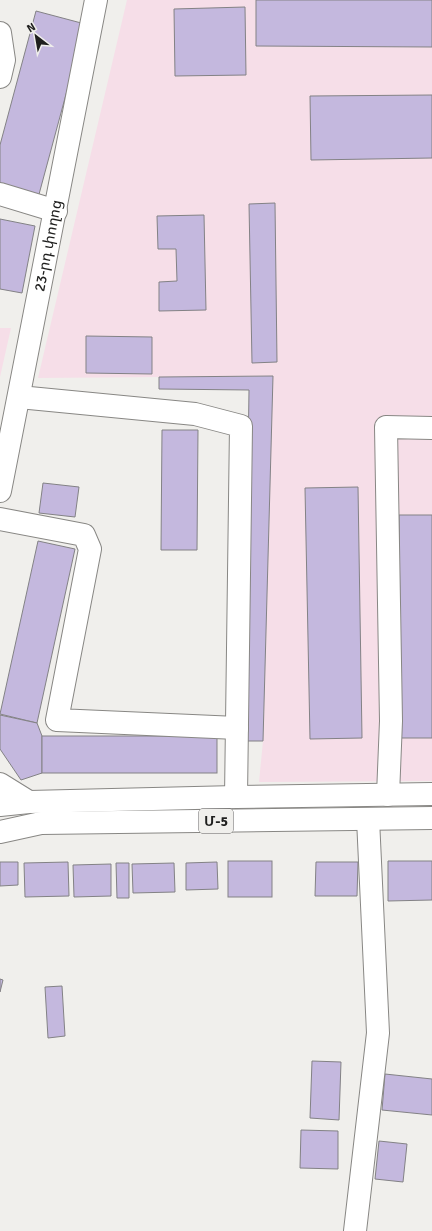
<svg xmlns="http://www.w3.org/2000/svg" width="432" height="1231" font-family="Signika,'Noto Sans Armenian',sans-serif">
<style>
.industrial{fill:#f6dee8}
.building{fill:#c4b8de;stroke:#838285}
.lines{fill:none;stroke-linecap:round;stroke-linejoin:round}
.minor-casing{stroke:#888784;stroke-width:24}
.highway-casing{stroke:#888784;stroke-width:24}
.minor{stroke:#fff;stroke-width:22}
.highway{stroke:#fff;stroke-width:22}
.labels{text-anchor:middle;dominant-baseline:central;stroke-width:3;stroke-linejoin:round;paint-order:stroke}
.shield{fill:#f0efec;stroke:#5e5d5c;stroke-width:1}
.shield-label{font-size:14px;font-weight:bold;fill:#1f1f1e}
.street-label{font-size:15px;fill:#1f1f1e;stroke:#f0efec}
</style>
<rect width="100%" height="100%" fill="#f0efec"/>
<g class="industrial">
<path d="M127 0H432V781L259 782 263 741 273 376 38 378Z"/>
<path d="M0 328H11L0 377Z"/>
</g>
<g class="building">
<path d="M256 0H432V47L256 46Z"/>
<path d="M245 7 246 75 175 76 174 9Z"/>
<path d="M36 11 85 24 38 198 0 188V145Z"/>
<path d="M432 95V158L311 160 310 96Z"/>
<path d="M275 203 277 362 252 363 249 204Z"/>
<path d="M204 215 206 310 159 311V282L177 281 176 249H158L157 216Z"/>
<path d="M0 219 35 226 22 293 0 289Z"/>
<path d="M86 336 152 337V374L86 373Z"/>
<path d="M273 376 263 741H244L249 390 159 389V377Z"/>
<path d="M162 430H198L197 550H161Z"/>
<path d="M43 483 79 487 75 517 39 513Z"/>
<path d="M358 487 362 738 310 739 305 488Z"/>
<path d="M399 515H432V738H401Z"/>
<path d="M38 541 75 549 37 723 0 714Z"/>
<path d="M0 715 37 723 42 736V773L21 780 0 749Z"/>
<rect x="42" y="736" width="175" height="37"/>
<rect x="228" y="861" width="44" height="36"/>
<path d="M388 861H432V900L388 901Z"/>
<path d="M0 862H18V885L0 886Z"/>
<path d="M68 862 69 896 25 897 24 863Z"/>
<path d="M217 862 218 889 186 890V863Z"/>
<path d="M316 862H358L357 896H315Z"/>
<path d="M116 863H129V898H117Z"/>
<path d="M174 863 175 892 133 893 132 864Z"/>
<path d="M111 864V896L74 897 73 865Z"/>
<path d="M0 979 3 980 0 992Z"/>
<path d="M62 986 65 1036 48 1038 45 987Z"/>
<path d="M312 1061 341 1062 339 1120 310 1118Z"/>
<path d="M385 1074 432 1079V1115L382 1110Z"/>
<path d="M301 1130 338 1131V1169L300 1168Z"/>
<path d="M379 1141 407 1144 403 1182 375 1179Z"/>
</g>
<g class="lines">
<defs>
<g id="minor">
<path d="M0 33 4 60 0 77"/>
<path d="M0 194 56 211"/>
<path d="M19 397 195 414 241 426 236 797"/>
<path id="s1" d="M0 491 96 0"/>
<path d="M0 519 84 535 90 549 57 720 237 728"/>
<path d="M0 784 29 802"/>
<path d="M388 795 391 721 386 427 432 428"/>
<path d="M355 1231 378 1033 368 819"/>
</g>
<g id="highway">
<path d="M0 805 29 802 236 797 432 794"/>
<path d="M0 832 41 823 432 818"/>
</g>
</defs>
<use href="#minor" class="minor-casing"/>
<use href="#highway" class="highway-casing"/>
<use href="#minor" class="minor"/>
<use href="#highway" class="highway"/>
</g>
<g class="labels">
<rect class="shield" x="199" y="809" width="34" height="24" rx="3"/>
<g class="shield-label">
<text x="216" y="821">Մ-5</text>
</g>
<g class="street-label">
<text stroke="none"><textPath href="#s1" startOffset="250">23-րդ փողոց</textPath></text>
</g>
</g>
<g transform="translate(36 36) rotate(329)" stroke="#f0efec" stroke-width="3" paint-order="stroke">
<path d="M0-3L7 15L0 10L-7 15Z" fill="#1f1f1e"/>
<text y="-6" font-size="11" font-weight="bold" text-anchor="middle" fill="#1f1f1e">N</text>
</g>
</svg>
